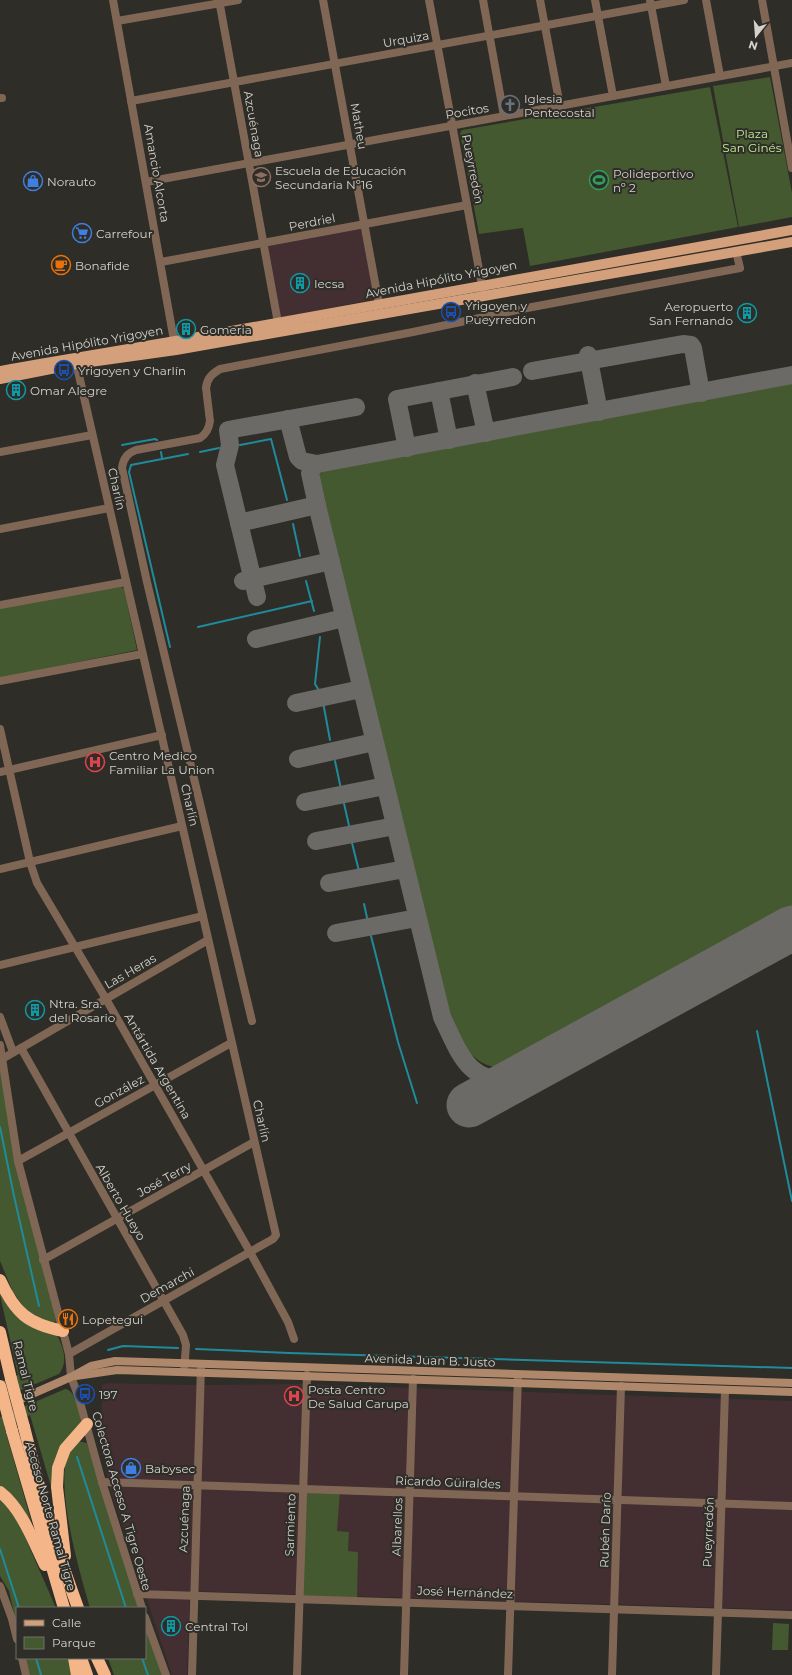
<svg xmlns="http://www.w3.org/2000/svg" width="792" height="1675" font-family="Montserrat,sans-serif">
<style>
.industrial{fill:#432e31}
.green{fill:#445930}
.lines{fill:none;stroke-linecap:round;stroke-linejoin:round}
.stream{stroke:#1f8b9b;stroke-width:2}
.taxiway{stroke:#6c6a66;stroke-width:18}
.runway{stroke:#6c6a66;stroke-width:45}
.minor{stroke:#806755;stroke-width:8}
.tertiary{stroke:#806755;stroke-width:8}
.secondary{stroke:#af876b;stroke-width:8}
.primary{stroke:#d49f7b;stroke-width:10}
.motorway{stroke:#f4b589;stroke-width:12}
.motorway-bridge{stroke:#f4b589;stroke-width:12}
.labels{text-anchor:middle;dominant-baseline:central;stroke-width:4;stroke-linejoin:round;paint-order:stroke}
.street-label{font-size:12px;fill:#d3d2ce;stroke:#2e2d27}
.poi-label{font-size:12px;fill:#d3d2ce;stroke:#2e2d27;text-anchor:start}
.park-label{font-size:12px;fill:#c0ed94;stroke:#2e2d27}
</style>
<rect width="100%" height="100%" fill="#2e2d27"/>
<g class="industrial">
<path d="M362 227 375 299 280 318 266 245Z"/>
<path d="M107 1383 192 1385 301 1384 792 1401V1610L190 1591 187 1675H172L110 1489 101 1447 102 1385Z"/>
</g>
<g class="green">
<path d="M770 77 792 193V217L739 227 713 86Z"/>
<path d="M710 87 738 227 530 266 523 228 479 234 460 133 462 130Z"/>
<path d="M792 384V911L509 1067C469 1073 454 1030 444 1000L319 475 324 470Z"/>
<path d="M121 587 124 589 137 650 0 678V608Z"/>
<path d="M0 1062 56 1321 51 1325 42 1323 26 1310 13 1292 0 1261Z"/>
<path d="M0 1282 12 1305 58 1337C64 1349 68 1363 59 1374L0 1399V1382L18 1375 0 1295Z"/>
<path d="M65 1389C77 1391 80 1412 81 1422L63 1447 57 1507 30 1415 4 1426 36 1538 0 1487V1417Z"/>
<path d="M77 1441 87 1443 142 1608H90C79 1570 54 1485 69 1449 71 1446 75 1443 77 1441Z"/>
<path d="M303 1489 340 1491 337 1531 349 1532 348 1551 358 1552 357 1601 300 1599Z"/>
<path d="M0 1496 17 1519 56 1608H17V1627L9 1591 0 1576Z"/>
<path d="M145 1616 165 1675H114L108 1658H145Z"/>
<path d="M773 1623 789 1624 788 1650H772Z"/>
<path d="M26 1658H69L73 1675H30Z"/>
</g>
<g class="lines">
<g class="stream">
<path d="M122 445 155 439 157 440"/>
<path d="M240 445 271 439 287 500"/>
<path d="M161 452 162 458"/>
<path d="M200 452 219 448"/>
<path d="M293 524 300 556"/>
<path d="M306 581 314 611"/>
<path d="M198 627 312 601"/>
<path d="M170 647 129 472 131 465 188 454"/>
<path d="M320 692 315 684 320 637"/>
<path d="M323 702 330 740"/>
<path d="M335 761 341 789"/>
<path d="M343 799 350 830"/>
<path d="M351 839 359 871"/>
<path d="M364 904 368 922"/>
<path d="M371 936 398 1042 417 1103"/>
<path d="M757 1031 792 1201"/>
<path d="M0 1127 14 1196 39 1306"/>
<path d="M196 1349 289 1353 792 1368"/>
<path d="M108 1350 123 1346 178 1348"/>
<path d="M77 1457 126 1608"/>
<path d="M0 1549 19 1608"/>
<path d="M36 1658 41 1675"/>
<path d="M142 1658 148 1675"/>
</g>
<g class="taxiway">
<path d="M588 355 599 412"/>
<path d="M532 371 683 344 691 345 693 348 701 393"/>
<path d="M475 383 486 433"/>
<path d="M439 391 449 440"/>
<path d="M288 419 298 457 302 461 317 464 792 375"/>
<path d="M407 448 397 399 513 377"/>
<path d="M317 464 311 470 310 473 317 505 442 1017C460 1054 468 1085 516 1080"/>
<path d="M239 523 317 505"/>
<path d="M243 581 331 561"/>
<path d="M257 597 225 465 230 445 228 430 356 407"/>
<path d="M256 639 344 618"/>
<path d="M296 703 361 689"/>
<path d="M298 759 374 742"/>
<path d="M305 802 385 786"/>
<path d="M316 841 395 826"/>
<path d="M329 883 405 869"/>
<path d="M336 933 417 918"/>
</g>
<path class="runway" d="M469 1105 792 928"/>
<g class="minor">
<path d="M113 0 175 346"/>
<path d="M219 0 278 323"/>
<path d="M323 0 379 304"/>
<path d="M429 0 483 291"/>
<path d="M483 0 504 116"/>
<path d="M540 0 560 106"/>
<path d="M595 0 613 96"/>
<path d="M650 0 666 86"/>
<path d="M706 0 720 76"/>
<path d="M762 0 792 168"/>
<path d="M117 21 238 0"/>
<path d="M0 98H2"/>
<path d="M131 101 684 0"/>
<path d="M146 182 792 63"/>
<path d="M161 262 467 205"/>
<path d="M0 452 92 435"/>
<path d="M0 529 109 508"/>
<path d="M0 605 126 582"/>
<path d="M0 681 142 654"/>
<path d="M0 729 30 862 37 883 106 999 250 1252 288 1322 294 1339"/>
<path d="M0 772 162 735"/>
<path d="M0 869 182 826"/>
<path d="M0 965 203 916"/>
<path d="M0 1017 13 1052"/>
<path d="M252 1021 147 582 122 468C123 459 127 453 136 450L200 438C206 434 209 429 210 421L206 388C207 378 212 374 220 369L413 332 527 308 740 268 736 251"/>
<path d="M21 1048 183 1335 186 1345 184 1372"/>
<path d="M2 1059 208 940"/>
<path d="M18 1161 231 1043"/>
<path d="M43 1260 254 1142"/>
<path d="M69 1354 273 1239 276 1235 75 358"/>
<path d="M102 1482 792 1506"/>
<path d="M137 1594 792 1615"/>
<path d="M192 1675 201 1366"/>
<path d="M297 1675 307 1375"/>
<path d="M404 1675 413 1379"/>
<path d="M508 1675 518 1376"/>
<path d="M612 1675 621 1386"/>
<path d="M716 1675 725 1391"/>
</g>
<g class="tertiary">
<path d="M0 1045 18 1161 69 1354 71 1377 78 1395 102 1482 142 1608"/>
<path d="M0 1586 12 1619 17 1639"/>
<path d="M145 1617 166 1675"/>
<path d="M22 1658 26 1675"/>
</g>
<g class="secondary">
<path d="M76 1376 117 1370 792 1392"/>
<path d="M23 1398 71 1377 91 1366 115 1361 792 1383"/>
</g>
<g class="primary">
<path d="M0 371C72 358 144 347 215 334 407 299 599 263 792 230"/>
<path d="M0 379 76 364 176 350 792 242"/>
</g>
<g class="motorway">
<path d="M0 1280C15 1313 28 1324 63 1331"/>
<path d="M0 1332 11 1379"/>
<path d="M24 1427 50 1529 78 1608"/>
<path d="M12 1431 64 1608"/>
<path d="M0 1492C22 1509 33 1541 45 1565"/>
<path d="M65 1556 57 1487 58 1468 65 1449 87 1424"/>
<path d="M74 1658 77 1675"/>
<path d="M81 1658 87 1675"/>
<path d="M97 1658 105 1675"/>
</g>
<g class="motorway-bridge">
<path d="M11 1379 24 1427"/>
<path d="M0 1386 12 1431"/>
</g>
</g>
<defs>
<symbol id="church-ring" viewBox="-11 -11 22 22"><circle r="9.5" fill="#2e2d27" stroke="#6b7280" stroke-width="1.5"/><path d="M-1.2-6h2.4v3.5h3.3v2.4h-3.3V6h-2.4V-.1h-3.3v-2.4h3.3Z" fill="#6b7280"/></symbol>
<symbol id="school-ring" viewBox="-11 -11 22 22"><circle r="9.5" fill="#2e2d27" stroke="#8d6e63" stroke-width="1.5"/><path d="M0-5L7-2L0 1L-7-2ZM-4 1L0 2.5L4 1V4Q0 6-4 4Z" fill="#8d6e63"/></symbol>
<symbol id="stadium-ring" viewBox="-11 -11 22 22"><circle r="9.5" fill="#2e2d27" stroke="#2e9e5b" stroke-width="1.5"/><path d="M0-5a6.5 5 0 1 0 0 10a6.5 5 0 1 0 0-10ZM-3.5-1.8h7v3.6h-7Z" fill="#2e9e5b"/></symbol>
<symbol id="shop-ring" viewBox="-11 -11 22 22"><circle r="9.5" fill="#2e2d27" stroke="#3f7fe0" stroke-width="1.5"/><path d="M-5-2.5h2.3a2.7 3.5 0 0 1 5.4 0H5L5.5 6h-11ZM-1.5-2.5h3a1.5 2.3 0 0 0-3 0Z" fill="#3f7fe0"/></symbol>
<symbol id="supermarket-ring" viewBox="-11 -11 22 22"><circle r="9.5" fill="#2e2d27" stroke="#3f7fe0" stroke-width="1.5"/><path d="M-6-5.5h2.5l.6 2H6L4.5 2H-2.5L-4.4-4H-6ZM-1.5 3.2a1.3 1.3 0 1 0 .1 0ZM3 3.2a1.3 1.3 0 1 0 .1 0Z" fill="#3f7fe0"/></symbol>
<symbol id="cafe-ring" viewBox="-11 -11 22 22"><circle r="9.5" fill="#2e2d27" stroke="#e8710a" stroke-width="1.5"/><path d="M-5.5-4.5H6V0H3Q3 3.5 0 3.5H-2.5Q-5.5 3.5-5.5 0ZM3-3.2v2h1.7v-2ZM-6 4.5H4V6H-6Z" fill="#e8710a"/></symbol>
<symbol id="building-ring" viewBox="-11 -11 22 22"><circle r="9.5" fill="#2e2d27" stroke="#0f9aa8" stroke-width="1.5"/><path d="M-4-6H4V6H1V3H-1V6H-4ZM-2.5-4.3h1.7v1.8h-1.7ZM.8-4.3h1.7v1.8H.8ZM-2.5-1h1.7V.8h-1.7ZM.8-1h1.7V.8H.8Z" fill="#0f9aa8"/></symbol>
<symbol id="bus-ring" viewBox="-11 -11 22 22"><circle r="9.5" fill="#2e2d27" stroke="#1a4fb4" stroke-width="1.5"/><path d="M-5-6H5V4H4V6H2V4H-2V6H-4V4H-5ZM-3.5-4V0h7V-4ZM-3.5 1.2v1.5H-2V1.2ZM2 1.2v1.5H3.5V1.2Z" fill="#1a4fb4"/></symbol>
<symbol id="hospital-ring" viewBox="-11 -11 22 22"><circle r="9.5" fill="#2e2d27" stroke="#e0444e" stroke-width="1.5"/><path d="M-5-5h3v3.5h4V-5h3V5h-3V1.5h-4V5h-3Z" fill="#e0444e"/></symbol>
<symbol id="restaurant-ring" viewBox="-11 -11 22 22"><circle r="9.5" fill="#2e2d27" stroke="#e8710a" stroke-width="1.5"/><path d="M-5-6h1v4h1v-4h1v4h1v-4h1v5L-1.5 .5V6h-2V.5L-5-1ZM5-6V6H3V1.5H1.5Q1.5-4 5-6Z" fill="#e8710a"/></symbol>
</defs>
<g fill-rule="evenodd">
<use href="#church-ring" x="499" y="94" width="22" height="22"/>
<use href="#school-ring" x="250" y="166" width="22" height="22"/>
<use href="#stadium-ring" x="588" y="169" width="22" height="22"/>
<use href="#shop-ring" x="22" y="170" width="22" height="22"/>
<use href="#supermarket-ring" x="71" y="222" width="22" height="22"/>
<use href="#cafe-ring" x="50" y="254" width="22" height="22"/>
<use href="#building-ring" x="289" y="272" width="22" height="22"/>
<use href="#bus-ring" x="440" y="301" width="22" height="22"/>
<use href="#building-ring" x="736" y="302" width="22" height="22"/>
<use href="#building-ring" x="175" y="318" width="22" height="22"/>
<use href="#bus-ring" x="53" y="359" width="22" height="22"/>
<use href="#building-ring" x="5" y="379" width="22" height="22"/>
<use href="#hospital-ring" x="84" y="751" width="22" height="22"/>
<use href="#building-ring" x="24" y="999" width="22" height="22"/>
<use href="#restaurant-ring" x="57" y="1308" width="22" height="22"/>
<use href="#bus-ring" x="74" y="1383" width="22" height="22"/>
<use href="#hospital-ring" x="283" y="1385" width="22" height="22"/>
<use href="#shop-ring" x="120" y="1457" width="22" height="22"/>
<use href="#building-ring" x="160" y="1615" width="22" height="22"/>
</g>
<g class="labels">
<g class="street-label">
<text transform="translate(406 39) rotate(-10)">Urquiza</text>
<text transform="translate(467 111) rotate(-10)">Pocitos</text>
<text transform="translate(254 124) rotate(80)">Azcuénaga</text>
<text transform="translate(359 126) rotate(80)">Matheu</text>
<text transform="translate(473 169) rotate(79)">Pueyrredón</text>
<text transform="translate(157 173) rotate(80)">Amancio Alcorta</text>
<text transform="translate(312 222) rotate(-11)">Perdriel</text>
<text transform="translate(441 279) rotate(-11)">Avenida Hipólito Yrigoyen</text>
<text transform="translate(87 343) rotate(-10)">Avenida Hipólito Yrigoyen</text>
<text transform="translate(117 489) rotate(77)">Charlín</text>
<text transform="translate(190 805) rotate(77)">Charlín</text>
<text transform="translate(130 971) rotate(-30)">Las Heras</text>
<text transform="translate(158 1066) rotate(60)">Antártida Argentina</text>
<text transform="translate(119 1091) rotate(-29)">González</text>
<text transform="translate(262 1121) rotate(77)">Charlín</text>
<text transform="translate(164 1179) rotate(-29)">José Terry</text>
<text transform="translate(121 1202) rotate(60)">Alberto Hueyo</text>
<text transform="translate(167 1285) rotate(-29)">Demarchi</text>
<text transform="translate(430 1360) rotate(2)">Avenida Juan B. Justo</text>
<text transform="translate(26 1376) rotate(76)">Ramal Tigre</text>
<text transform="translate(448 1482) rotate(2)">Ricardo Güiraldes</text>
<text transform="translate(122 1501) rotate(74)">Colectora Acceso A Tigre Oeste</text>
<text transform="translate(51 1516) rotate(74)">Acceso Norte Ramal Tigre</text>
<text transform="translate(184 1519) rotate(-88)">Azcuénaga</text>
<text transform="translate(290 1525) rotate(-88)">Sarmiento</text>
<text transform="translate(397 1527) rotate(-88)">Albarellos</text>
<text transform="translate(605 1530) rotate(-88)">Rubén Darío</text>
<text transform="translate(708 1532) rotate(-88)">Pueyrredón</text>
<text transform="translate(465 1592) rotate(2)">José Hernández</text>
</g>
<g class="poi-label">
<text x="524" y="98">Iglesia<tspan x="524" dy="14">Pentecostal</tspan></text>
<text x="275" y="170">Escuela de Educación<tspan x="275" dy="14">Secundaria Nº16</tspan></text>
<text x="613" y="173">Polideportivo<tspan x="613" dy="14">nº 2</tspan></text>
<text x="47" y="181">Norauto</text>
<text x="96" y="233">Carrefour</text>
<text x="75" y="265">Bonafide</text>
<text x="314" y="283">Iecsa</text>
<text x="465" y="305">Yrigoyen y<tspan x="465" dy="14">Pueyrredón</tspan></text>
<text x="733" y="306" text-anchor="end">Aeropuerto<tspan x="733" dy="14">San Fernando</tspan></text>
<text x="200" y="329">Gomeria</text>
<text x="78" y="370">Yrigoyen y Charlín</text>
<text x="30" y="390">Omar Alegre</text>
<text x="109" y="755">Centro Medico<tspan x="109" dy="14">Familiar La Union</tspan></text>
<text x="49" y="1003">Ntra. Sra.<tspan x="49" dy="14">del Rosario</tspan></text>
<text x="82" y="1319">Lopetegui</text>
<text x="308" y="1389">Posta Centro<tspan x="308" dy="14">De Salud Carupa</tspan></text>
<text x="99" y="1394">197</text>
<text x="145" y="1468">Babysec</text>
<text x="185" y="1626">Central Tol</text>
</g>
<g class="park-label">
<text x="752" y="133">Plaza<tspan x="752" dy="14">San Ginés</tspan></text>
</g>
</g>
<rect x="16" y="1607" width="130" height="52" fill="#2e2d27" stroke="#706f6a"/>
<rect x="24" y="1620" width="20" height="6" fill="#d49f7b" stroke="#706f6a"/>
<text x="52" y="1627" font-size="12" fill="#d3d2ce">Calle</text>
<rect x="24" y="1637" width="20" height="12" fill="#445930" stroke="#706f6a"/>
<text x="52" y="1647" font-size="12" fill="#d3d2ce">Parque</text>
<g transform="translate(756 36) rotate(197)" stroke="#2e2d27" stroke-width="3" paint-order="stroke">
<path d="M0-3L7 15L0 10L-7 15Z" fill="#d3d2ce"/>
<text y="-6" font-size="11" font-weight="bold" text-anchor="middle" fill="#d3d2ce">N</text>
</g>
</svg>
